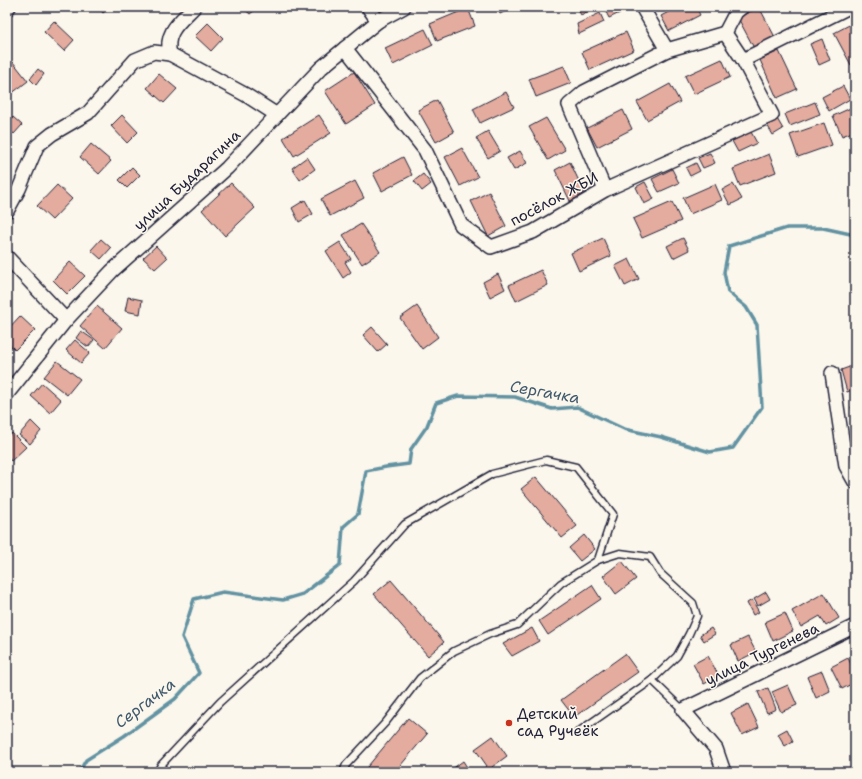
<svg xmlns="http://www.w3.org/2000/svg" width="862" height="779" font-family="'Shantell Sans',sans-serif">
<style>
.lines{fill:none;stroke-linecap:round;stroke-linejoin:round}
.stream{stroke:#6292a2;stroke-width:3.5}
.building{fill:#e4ac9e;stroke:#22223b}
.lane-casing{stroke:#22223b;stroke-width:9}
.street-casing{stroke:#22223b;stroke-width:16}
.lane{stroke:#fbf7ec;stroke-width:6}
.street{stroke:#fbf7ec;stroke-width:13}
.poi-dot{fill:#c8321e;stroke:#fbf7ec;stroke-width:1.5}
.labels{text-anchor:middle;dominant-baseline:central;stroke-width:3;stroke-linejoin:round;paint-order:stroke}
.street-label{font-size:15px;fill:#22223b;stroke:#fbf7ec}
.poi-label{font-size:15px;fill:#22223b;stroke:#fbf7ec;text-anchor:start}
.water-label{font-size:16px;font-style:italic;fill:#425a6e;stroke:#fbf7ec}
</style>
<rect width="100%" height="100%" fill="#fbf7ec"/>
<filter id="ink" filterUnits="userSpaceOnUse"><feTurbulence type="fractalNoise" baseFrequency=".025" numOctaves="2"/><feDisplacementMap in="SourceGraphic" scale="8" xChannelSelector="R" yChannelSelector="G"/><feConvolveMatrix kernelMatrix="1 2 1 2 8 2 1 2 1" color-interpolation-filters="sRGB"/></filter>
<g filter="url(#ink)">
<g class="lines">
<path class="stream" d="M79 772 86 760 124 736 175 699 199 673 182 637 194 599 223 592 283 600 303 594 340 565 343 527 358 514 366 471 386 467 409 464 411 449 427 426 436 403 458 396 515 397 552 409 577 407 624 429 661 437 710 452 733 448 762 407 757 325 746 307 728 292 724 272 729 246 787 228H823L855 235"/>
</g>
<g class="building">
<path d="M98 7H110L103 13Z"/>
<path d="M242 7H251L255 10 250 14Z"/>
<path d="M497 7H514L500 14Z"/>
<path d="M578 7H596L581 15 577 8Z"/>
<path d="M605 7H622L624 11 609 18 604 8Z"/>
<path d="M678 7H696L700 15 669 31 661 16Z"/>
<path d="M759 7 775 37 754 48 738 18Z"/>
<path d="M468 8 475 26 437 41 430 24Z"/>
<path d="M600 13 604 22 579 34 577 24Z"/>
<path d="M54 21 74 40 64 51 44 32Z"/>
<path d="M208 23 223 38 211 51 195 36Z"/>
<path d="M853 23 855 26V63L851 65 834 33Z"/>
<path d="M425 29 433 45 393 65 385 48Z"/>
<path d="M626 32 634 50 590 70 582 52Z"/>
<path d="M822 39 830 60 819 65 810 44Z"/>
<path d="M779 51 797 89 777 98 760 60Z"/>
<path d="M722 59 730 77 694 94 685 76Z"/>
<path d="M13 62 28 81 7 97V67Z"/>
<path d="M564 66 571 83 536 97 529 79Z"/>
<path d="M38 69 44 74 36 85 30 79Z"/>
<path d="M354 72 375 105 346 124 325 91Z"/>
<path d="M159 74 177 89 164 103 147 88Z"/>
<path d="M670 84 680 102 647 120 637 102Z"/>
<path d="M843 86 850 99 829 111 822 97Z"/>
<path d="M506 92 514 107 480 123 473 109Z"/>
<path d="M437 100 454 132 436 142 418 110Z"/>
<path d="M815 102 820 114 790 126 785 114Z"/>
<path d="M855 106V131L842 136 833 116Z"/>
<path d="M623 110 632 129 597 147 587 128Z"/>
<path d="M122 115 138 132 127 143 111 126Z"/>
<path d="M319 115 331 133 294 156 283 138Z"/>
<path d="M13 117 22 125 14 134 7 127V124Z"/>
<path d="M776 117 783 129 773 135 766 123Z"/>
<path d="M546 118 565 150 548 160 529 127Z"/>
<path d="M824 123 832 145 798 157 790 135Z"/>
<path d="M488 131 500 151 488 158 476 138Z"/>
<path d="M751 132 757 143 738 152 732 141Z"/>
<path d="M91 144 111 161 99 174 80 157Z"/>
<path d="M462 148 478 177 460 186 445 157Z"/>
<path d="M520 151 527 163 514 170 507 158Z"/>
<path d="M710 153 715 163 703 168 698 158Z"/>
<path d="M769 154 776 172 740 186 733 169Z"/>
<path d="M307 157 315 169 300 180 292 168Z"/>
<path d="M403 157 412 175 382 191 373 173Z"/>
<path d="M570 162 585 194 570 201 555 170Z"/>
<path d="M696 163 700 171 690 176 686 168Z"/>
<path d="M132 167 140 175 127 188 119 180Z"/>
<path d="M672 169 679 183 659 192 652 179Z"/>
<path d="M423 174 431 184 422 191 414 181Z"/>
<path d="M355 181 364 198 330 216 321 199Z"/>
<path d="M645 182 654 199 644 204 636 187Z"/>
<path d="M231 183 255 208 225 236 202 210Z"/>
<path d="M715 184 722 200 690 214 683 198Z"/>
<path d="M733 184 742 199 730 205 722 190Z"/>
<path d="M57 185 72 199 52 220 37 206Z"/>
<path d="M489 192 506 226 488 236 471 201Z"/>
<path d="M305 200 313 214 299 222 292 208Z"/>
<path d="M672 202 681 221 642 238 633 219Z"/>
<path d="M361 224 380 252 362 264 343 235Z"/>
<path d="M603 238 611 256 579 271 571 253Z"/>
<path d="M683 238 689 250 673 258 667 246Z"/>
<path d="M101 239 111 248 101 259 91 250Z"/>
<path d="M340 242 351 259 345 262 351 272 343 278 326 251Z"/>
<path d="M156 246 167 258 155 269 143 258Z"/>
<path d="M629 259 639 279 625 286 615 266Z"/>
<path d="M70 262 85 276 67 294 53 280Z"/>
<path d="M541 270 548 285 516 301 509 285Z"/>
<path d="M498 274 505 289 490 297 483 282Z"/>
<path d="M128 297 142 300 140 314 125 311Z"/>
<path d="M97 306 122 328 105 348 80 326Z"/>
<path d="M417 306 438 337 422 349 400 318Z"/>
<path d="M20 316 35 330 15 350 7 342V330Z"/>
<path d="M372 327 387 344 378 352 363 335Z"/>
<path d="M81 331 94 340 88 347 76 338Z"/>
<path d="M75 340 90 353 81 363 66 350Z"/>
<path d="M57 361 80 379 67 395 44 377Z"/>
<path d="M855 365V389L847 392 841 370Z"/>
<path d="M42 383 61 400 50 413 31 396Z"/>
<path d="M855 405V418L851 407Z"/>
<path d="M31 421 41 431 30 444 19 435Z"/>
<path d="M12 433 26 447 11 461 7 456V438Z"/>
<path d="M536 477 577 526 562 538 521 489Z"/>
<path d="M584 535 595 549 580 561 569 548Z"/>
<path d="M622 561 636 579 616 594 603 576Z"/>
<path d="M391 580 444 642 428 656 374 594Z"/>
<path d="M592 585 601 599 548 635 539 621Z"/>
<path d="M766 592 770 599 758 606 754 599Z"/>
<path d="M824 593 839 618 826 626 820 616 801 627 792 611Z"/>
<path d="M752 600 759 612 753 615 747 603Z"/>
<path d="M785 613 793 631 773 641 765 622Z"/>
<path d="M532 628 539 641 512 656 503 644Z"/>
<path d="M711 628 715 634 704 641 700 635Z"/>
<path d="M748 637 756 652 738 661 731 645Z"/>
<path d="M625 654 638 672 574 717 561 700Z"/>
<path d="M708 656 719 676 704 684 693 664Z"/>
<path d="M848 658 855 672V682L842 689 831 667Z"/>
<path d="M822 671 830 691 816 698 807 677Z"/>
<path d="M788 685 797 705 781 712 772 692Z"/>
<path d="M768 688 776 709 767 713 758 692Z"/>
<path d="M748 704 759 727 742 735 731 713Z"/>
<path d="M408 718 427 734 395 772H363Z"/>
<path d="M787 729 793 741 785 746 778 734Z"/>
<path d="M493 736 507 756 492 767 496 772H479L487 766 475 749Z"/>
<path d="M463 761 470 772H448Z"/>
</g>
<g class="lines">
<defs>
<g id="lane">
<path d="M578 732 652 680"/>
<path d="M157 772 161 765 220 702 354 581 405 524 492 474 546 460 576 467 613 514 598 560"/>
<path d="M343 772 346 765 386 722 420 678 454 651 490 634 517 625 561 583 598 560 620 553 650 557 660 573 693 603 697 616 689 634 677 656 652 680 683 710"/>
</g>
<g id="street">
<path d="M368 7 378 21"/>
<path d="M642 7 667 50"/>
<path d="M7 9 9 7"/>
<path d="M725 33 736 12 742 7"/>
<path d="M345 48 425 150 461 225 491 247 533 232 605 190 772 115 743 60 725 33 667 50 584 92 569 105 605 190"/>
<path d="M170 54 246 95 277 115"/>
<path d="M743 60 849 7"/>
<path d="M7 211 19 189 37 146 52 134 88 113 135 60 154 52 170 54C164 32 181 21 194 7"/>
<path d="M7 257 66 320"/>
<path d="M832 373 846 466 855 482"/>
<path d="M7 394 66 320 112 271 227 168 321 68 378 21 404 7"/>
<path d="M724 772 716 749 683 710 855 626"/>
</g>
</defs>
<use href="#lane" class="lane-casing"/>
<use href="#street" class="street-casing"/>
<use href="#lane" class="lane"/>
<use href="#street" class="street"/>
</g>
</g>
<circle class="poi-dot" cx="509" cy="723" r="4"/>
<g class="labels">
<g class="street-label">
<text transform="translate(187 180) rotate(-43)">улица Бударагина</text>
<text transform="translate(554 199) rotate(-28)">посёлок ЖБИ</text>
<text transform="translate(762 654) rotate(-26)">улица Тургенева</text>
</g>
<g class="poi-label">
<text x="517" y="714">Детский<tspan x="517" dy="17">сад Ручеёк</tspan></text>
</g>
<g class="water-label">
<text transform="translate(545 392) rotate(10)">Сергачка</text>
<text transform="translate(145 703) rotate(-37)">Сергачка</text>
</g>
</g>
<rect width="862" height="779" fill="none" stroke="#fbf7ec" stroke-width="24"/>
<rect x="12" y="12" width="838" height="755" fill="none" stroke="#22223b" stroke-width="1.5" filter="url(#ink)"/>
</svg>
